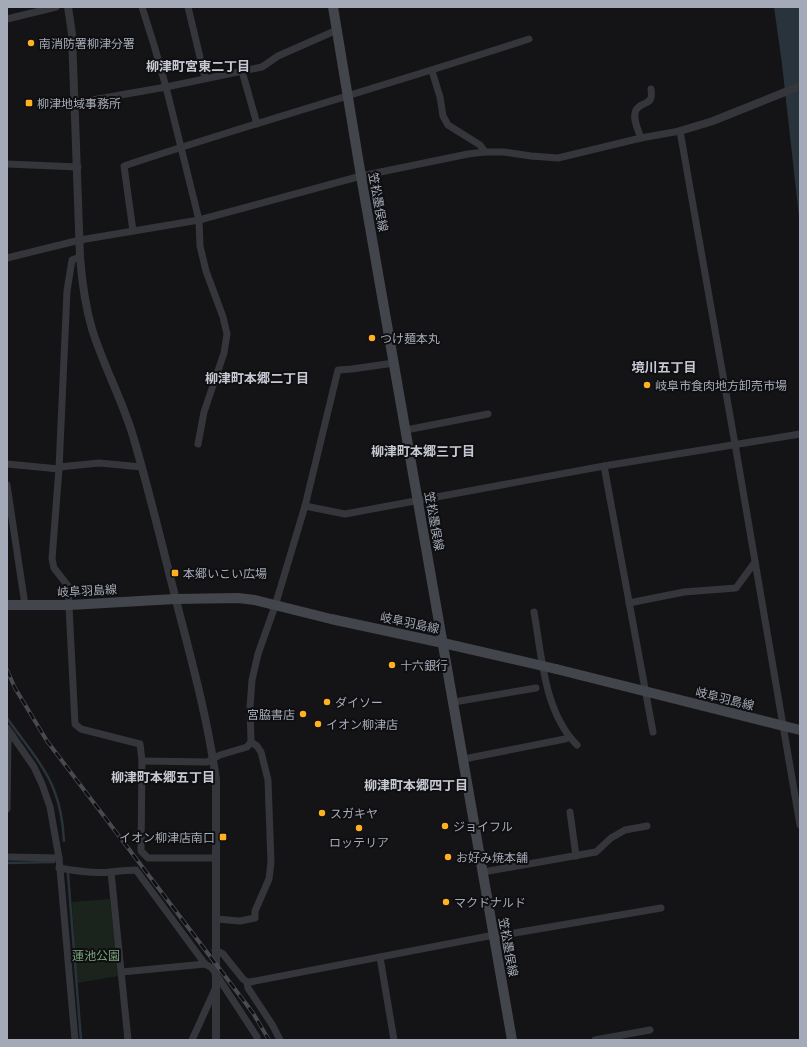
<svg xmlns="http://www.w3.org/2000/svg" width="807" height="1047" font-family="'Exo 2','Noto Sans JP',sans-serif">
<style>
.green{fill:#1b241c}
.water{fill:#29333b}
.lines{fill:none;stroke-linecap:round;stroke-linejoin:round}
.stream{stroke:#29333b;stroke-width:2.5}
.minor{stroke:#34363b;stroke-width:7}
.tertiary{stroke:#34363b;stroke-width:8}
.secondary{stroke:#42454b;stroke-width:10}
.rail-casing{stroke:#474a50;stroke-width:4}
.rail{stroke:#0f0f11;stroke-width:2.5;stroke-dasharray:8;stroke-linecap:butt}
.secondary-bridge{stroke:#42454b;stroke-width:10}
.poi-dot{fill:#ffb122;stroke:#0f0f11;stroke-width:1.5}
.labels{text-anchor:middle;dominant-baseline:central;stroke-width:4;stroke-linejoin:round;paint-order:stroke}
.poi-label{font-size:12px;fill:#a4aab7;stroke:#0f0f11;text-anchor:start}
.street-label{font-size:12px;fill:#a4aab7;stroke:#0f0f11}
.park-label{font-size:12px;fill:#79a47b;stroke:#0f0f11}
.neighbourhood-label{font-size:13px;font-weight:bold;fill:#c6c9d3;stroke:#0f0f11}
</style>
<rect width="100%" height="100%" fill="#141416"/>
<path class="green" d="M110 899 118 976 77 983 72 902Z"/>
<path class="water" d="M774 7H800V226L782 64Z"/>
<g class="lines">
<g class="stream">
<path d="M7 718C22 740 47 768 55 793 61 808 63 824 64 841"/>
<path d="M7 863 54 862"/>
<path d="M68 874 81 1040"/>
</g>
<g class="minor">
<path d="M142 7 154 45 166 87 199 220 200 246 206 271 223 317 227 334 224 353 204 412 198 444"/>
<path d="M188 7 205 78"/>
<path d="M7 19 56 7"/>
<path d="M242 71 257 124"/>
<path d="M432 71 440 97 443 116 448 125 480 145 485 152"/>
<path d="M75 103 166 87 262 67 278 56 337 30"/>
<path d="M641 138C638 130 632 118 636 110 642 100 654 107 651 89"/>
<path d="M7 164 78 167"/>
<path d="M133 231 124 166C259 121 395 83 529 39"/>
<path d="M80 257 72 260 67 291 59 469 52 559 54 568 68 586 75 724 81 729 140 744 142 761 141 851 148 858H216"/>
<path d="M7 258 80 240 199 220 361 176 468 154 485 152H504L531 156 558 158 641 138 680 131 735 444 800 825"/>
<path d="M406 430 488 414"/>
<path d="M7 464 59 469"/>
<path d="M604 466 653 732"/>
<path d="M59 467 99 463 142 467"/>
<path d="M7 485 25 605"/>
<path d="M305 506 345 514 604 466 800 434"/>
<path d="M629 603 684 592 736 588 755 562"/>
<path d="M534 612C542 657 544 712 577 745"/>
<path d="M454 702 536 688"/>
<path d="M7 728 34 767 42 784 50 807 59 858 75 1040"/>
<path d="M464 759 565 739 569 737"/>
<path d="M142 761 207 762 220 755 247 747 251 742 250 707 252 680 258 654 275 606 305 506 338 370 352 369 394 363"/>
<path d="M7 809 8 741 12 735"/>
<path d="M570 812 576 856"/>
<path d="M7 857 59 858"/>
<path d="M59 868C76 871 94 874 110 872 119 871 127 870 136 870L205 964 212 968 257 1037V1040"/>
<path d="M111 872 128 1040"/>
<path d="M483 872 596 852 611 838 625 830 647 826"/>
<path d="M216 919 240 921 255 918V911L269 879 271 862 268 780 261 752 257 746 251 742"/>
<path d="M215 950 223 954 243 979 247 982H250L494 935H503L661 908"/>
<path d="M380 957 394 1040"/>
<path d="M122 972 205 964"/>
<path d="M247 982 248 988 273 1026 280 1040"/>
<path d="M192 1040 216 987"/>
<path d="M595 1040 650 1030"/>
</g>
<g class="tertiary">
<path d="M68 7 72 34 80 257C82 282 85 305 92 329 103 365 122 399 133 436 149 490 162 545 176 600 191 659 208 719 216 780V1040"/>
<path d="M680 131 713 121 800 86"/>
</g>
<g class="secondary">
<path d="M333 7 361 176 512 1040"/>
<path d="M7 605H70L175 599 238 598 255 600 331 619 443 643 556 669"/>
</g>
<defs>
<path id="rail" d="M7 670 15 688 47 741 253 1013 269 1040"/>
</defs>
<use href="#rail" class="rail-casing"/>
<use href="#rail" class="rail"/>
<path class="secondary-bridge" d="M556 669 800 730"/>
</g>
<g class="poi-dot">
<circle cx="31" cy="43" r="4"/>
<rect x="25" y="99" width="8" height="8" rx="2"/>
<circle cx="372" cy="338" r="4"/>
<circle cx="647" cy="385" r="4"/>
<rect x="171" y="569" width="8" height="8" rx="2"/>
<circle cx="392" cy="665" r="4"/>
<circle cx="327" cy="702" r="4"/>
<circle cx="303" cy="714" r="4"/>
<circle cx="318" cy="724" r="4"/>
<circle cx="322" cy="813" r="4"/>
<circle cx="445" cy="826" r="4"/>
<circle cx="359" cy="828" r="4"/>
<rect x="219" y="833" width="8" height="8" rx="2"/>
<circle cx="448" cy="857" r="4"/>
<circle cx="446" cy="902" r="4"/>
</g>
<g class="labels">
<g class="poi-label">
<text x="39" y="43">南消防署柳津分署</text>
<text x="37" y="103">柳津地域事務所</text>
<text x="380" y="338">つけ麺本丸</text>
<text x="655" y="385">岐阜市食肉地方卸売市場</text>
<text x="183" y="573">本郷いこい広場</text>
<text x="400" y="665">十六銀行</text>
<text x="335" y="702">ダイソー</text>
<text x="295" y="714" text-anchor="end">宮脇書店</text>
<text x="326" y="724">イオン柳津店</text>
<text x="330" y="813">スガキヤ</text>
<text x="453" y="826">ジョイフル</text>
<text x="215" y="837" text-anchor="end">イオン柳津店南口</text>
<text x="359" y="842" text-anchor="middle">ロッテリア</text>
<text x="456" y="857">お好み焼本舗</text>
<text x="454" y="902">マクドナルド</text>
</g>
<g class="street-label">
<text transform="translate(379 202) rotate(80)">笠松墨俣線</text>
<text transform="translate(435 521) rotate(80)">笠松墨俣線</text>
<text transform="translate(87 590) rotate(-3)">岐阜羽島線</text>
<text transform="translate(410 622) rotate(12)">岐阜羽島線</text>
<text transform="translate(725 698) rotate(14)">岐阜羽島線</text>
<text transform="translate(509 947) rotate(80)">笠松墨俣線</text>
</g>
<g class="park-label">
<text x="96" y="955">蓮池公園</text>
</g>
<g class="neighbourhood-label">
<text x="198" y="66">柳津町宮東二丁目</text>
<text x="664" y="367">境川五丁目</text>
<text x="257" y="378">柳津町本郷二丁目</text>
<text x="423" y="451">柳津町本郷三丁目</text>
<text x="163" y="777">柳津町本郷五丁目</text>
<text x="416" y="785">柳津町本郷四丁目</text>
</g>
</g>
<rect width="807" height="1047" fill="none" stroke="#a4aab7" stroke-width="16"/>
</svg>
